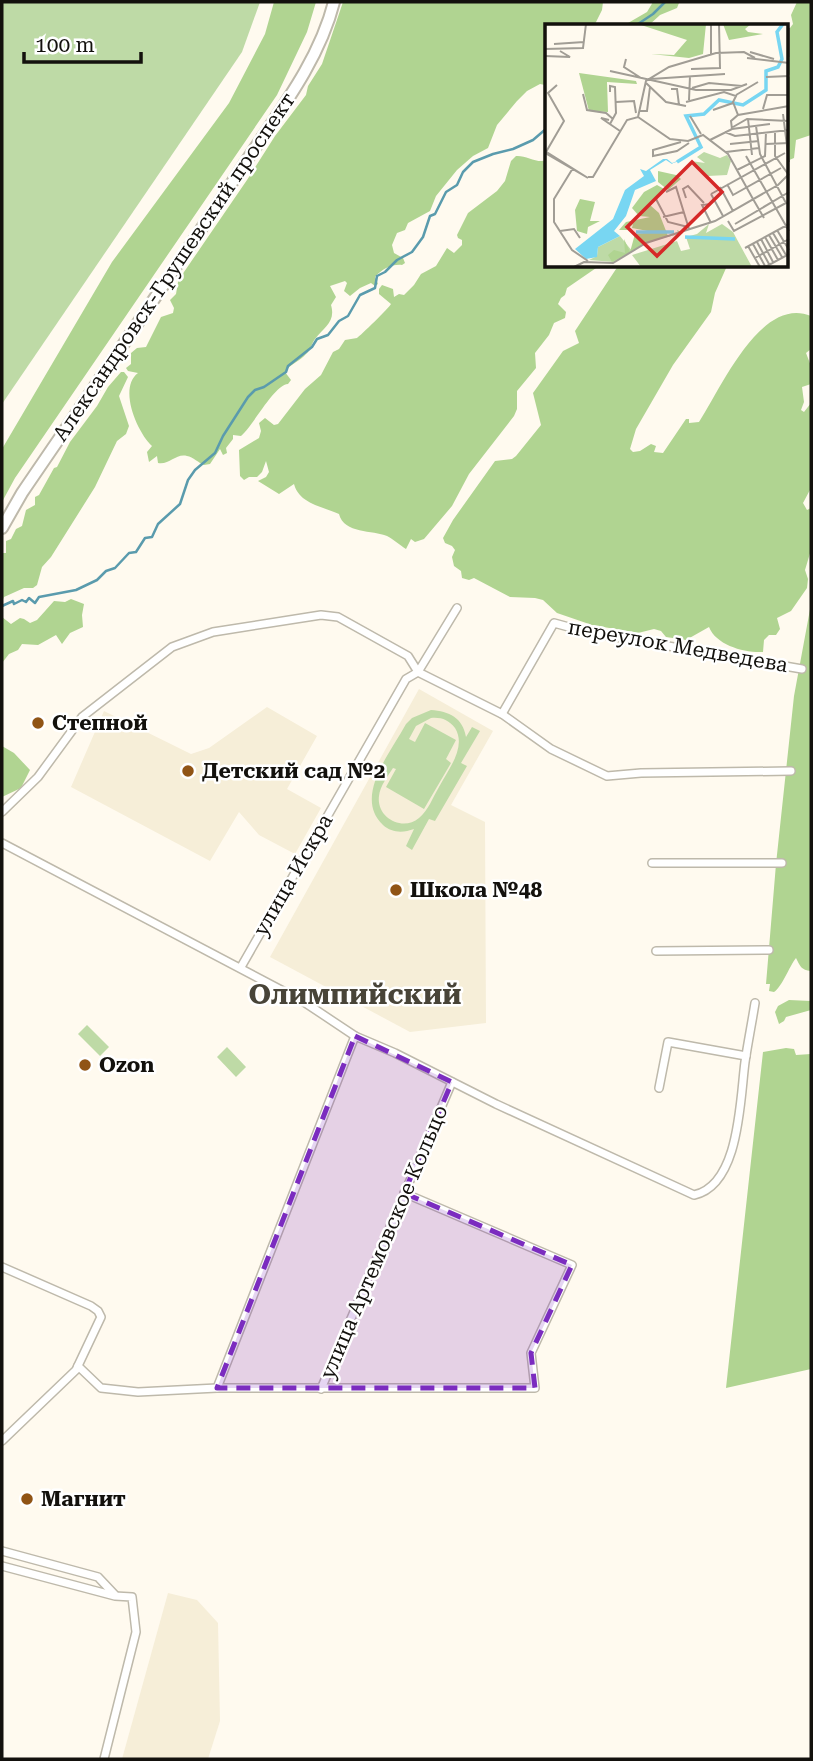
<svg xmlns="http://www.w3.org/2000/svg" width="813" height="1761" font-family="'Roboto Serif',serif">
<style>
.built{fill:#f6eed8}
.green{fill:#bedaa6;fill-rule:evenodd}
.forest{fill:#b0d491}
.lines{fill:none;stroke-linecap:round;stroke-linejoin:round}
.stream{stroke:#5a9bad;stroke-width:2.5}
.street-casing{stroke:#beb9ab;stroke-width:10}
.primary-casing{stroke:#beb9ab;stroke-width:14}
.street{stroke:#fff;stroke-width:7}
.primary{stroke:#fff;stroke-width:10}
.marked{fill:#7b2cbf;fill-opacity:0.2;stroke:#7b2cbf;stroke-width:5;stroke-dasharray:14 9;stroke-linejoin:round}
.poi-dot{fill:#905415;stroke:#fff;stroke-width:2.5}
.labels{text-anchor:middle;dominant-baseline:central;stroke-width:5;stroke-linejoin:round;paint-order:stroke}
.street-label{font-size:21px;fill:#13110d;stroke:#fff}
.poi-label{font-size:21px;font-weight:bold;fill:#13110d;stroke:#fff;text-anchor:start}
.district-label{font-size:28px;font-weight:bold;fill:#484438;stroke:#fff}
.inset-river{fill:none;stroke:#78d6f2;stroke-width:3.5}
.inset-road{fill:none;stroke:#a19d95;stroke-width:2}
.view{fill:#d62828;fill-opacity:0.15;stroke:#d62828;stroke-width:3.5}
.inset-edge{fill:none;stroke:#13110d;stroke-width:3.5}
</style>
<rect width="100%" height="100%" fill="#fffaef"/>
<g class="built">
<path d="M419 689 493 731 451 805 485 822 486 1023 410 1032 270 957Z"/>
<path d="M267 707 317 736 287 789 321 808 295 854 259 835 239 812 210 861 71 787 104 711 191 754 209 748Z"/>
<path d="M168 1593 197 1600 218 1623 220 1721 208 1759H122Z"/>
</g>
<g class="green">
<path d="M2 2H260L242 52 2 404Z"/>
<path d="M431 710C449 711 463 718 466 737L472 727 480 731 461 763 467 766 435 821 429 819 412 850 406 846 414 829C403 833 392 833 383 825 353 797 391 752 406 724L412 718ZM431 718C441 717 449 720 455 728 467 747 448 770 439 787 433 797 428 811 419 818 403 832 376 818 379 796 380 786 388 776 393 768L396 769 386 787 424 809 451 763 446 759 456 740 425 723 415 742 409 739 416 726Z"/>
<path d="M87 1025 109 1047 100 1056 78 1034Z"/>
<path d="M227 1047 246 1067 236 1077 217 1057Z"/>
</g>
<g class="forest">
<path d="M274 2H316L307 32 277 95 15 478 2 502V449L112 262 229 103 265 34Z"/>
<path d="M343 2H603L602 10 595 24 589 23 588 26H547V91H545V85L540 84 527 91 517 101 497 125 488 148 473 156 457 170 436 196 430 211 408 223 405 230 397 233 392 245 394 253 403 258 405 263 402 265C392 264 382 269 375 277L378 284 375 286 371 283 360 288 350 296 344 291 347 283 345 281 330 286 336 297 331 305C336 322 324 327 315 339 311 344 311 350 306 354 300 361 290 364 285 372L291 380 288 384C274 385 253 426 241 436L233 435V439L226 448 227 453 223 455 220 449 210 464 204 465C199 463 193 457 187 456 176 453 170 465 158 463L157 456 149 462 147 452 152 446C137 432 118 388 138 373L128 371 126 368 131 364V353L137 348 146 347 161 317 173 313 174 308 170 300 176 294 178 282 184 272 247 180 275 136 306 95 308 86 322 64Z"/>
<path d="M653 2 679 3 677 8 660 15 648 26H628V23L647 12Z"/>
<path d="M797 2H811V135L796 140 794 158 787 161V80L790 76C783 64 791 54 789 42L787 43V32L793 24 791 15Z"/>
<path d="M516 156C526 155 537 164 547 160V266H599L567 288 565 295 561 298 558 304 566 312 565 318 554 323 549 335 535 353 536 368 517 391V409L514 416 469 474 452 506 424 539 415 542 411 539 406 549C400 545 393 539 387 536 373 530 344 534 339 514 324 507 299 504 294 484L279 494 258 481 266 477 269 472 266 461 262 472 257 477H249L244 480 240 476 239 450 259 438 261 431 259 423 265 418 274 425 278 424 305 389 321 375 333 352 339 349 345 340C349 339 353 339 357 338 360 336 390 307 391 304L379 294V289L382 285 393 289 394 297 399 294 404 295 414 285 421 274 436 266 447 248 454 253 462 245V240L458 238 457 235 468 213 497 191 505 181 511 161Z"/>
<path d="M618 266H727L715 293 711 312 673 365 636 429 630 449 633 452 640 451 651 444 656 446 654 452 663 453 686 419H689V423L699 422C721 388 761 295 811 316V349L806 353 811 366V384L802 387 804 402 801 410 804 412 811 403V488L803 503 807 510 811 508V550L805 570 808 579 807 588 791 611 777 618 780 629 776 635H769L764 640 763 652C744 653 716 645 709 627L686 640 666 637 661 631 654 629 638 633 592 625 557 613 543 600 535 598 510 597 474 578 469 580 462 578 461 571 454 566 452 557 455 550 452 546 445 543 443 538 453 520 495 461 512 459 516 456 541 425 533 393 563 351 579 343 575 331Z"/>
<path d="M121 372H124L128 377 119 396 129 426 126 434 117 441 95 487 51 557 42 567 37 585 33 588H24L4 597 2 602V553H6V541L11 539 16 529 22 526 26 510 35 505V497L39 495 54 468 57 467 70 442 97 406 108 387Z"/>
<path d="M71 599 84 604 82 615 83 627 70 633 62 644 56 635 38 645 22 644 18 650 9 654 2 663V617L11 624 20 618 24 619 30 623 37 620 54 601 65 602Z"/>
<path d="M811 604V971C801 970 800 966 796 958 789 967 782 987 774 992L769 991 770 984H766L776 864 794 696Z"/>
<path d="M2 746 14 753 30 770 21 788 2 797Z"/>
<path d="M789 1000 811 1001V1010L786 1017 784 1021 779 1024 775 1012 778 1006Z"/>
<path d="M786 1048 794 1049 796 1055 811 1054V1369L726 1388 763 1052Z"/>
</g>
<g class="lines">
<g class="stream">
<path d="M635 26 653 14 665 2"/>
<path d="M2 606 13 601 14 604 22 600 26 602 29 598 35 603 39 597 76 590 97 580 106 571 115 568 129 553 136 552 145 538 152 537 158 524 180 504 188 480 195 470 215 453 223 436 248 397 255 390 264 387 286 372 288 366 312 347 317 339 328 335 339 321 348 316 360 295 375 288 377 276 385 272 397 260 412 252 423 237 430 216 435 214 446 192 457 185 463 172 473 162 493 154 513 149 533 140 547 128"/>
</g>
<defs>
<g id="street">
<path d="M502 714 554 623 587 632 802 669"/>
<path d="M2 812 38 777 82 717 172 647 213 632 321 615 338 617 408 656 418 672 502 714 551 749 607 776 641 773 791 771"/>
<path d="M2 843 304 1002 355 1036 395 1053 496 1104 694 1195C740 1185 740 1099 745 1062 748 1042 752 1022 755 1003"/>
<path d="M652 863H782"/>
<path d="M656 951 769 950"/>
<path d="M241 967 406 679 418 672 457 608"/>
<path d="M659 1088 668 1042 746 1056"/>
<path d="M2 1267 91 1306 98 1311 101 1317 76 1370 2 1441"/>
<path d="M78 1366 101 1388 138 1392 217 1388H535L531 1353 572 1265 404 1193"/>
<path d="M217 1388 355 1036"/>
<path d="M321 1389 452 1082"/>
<path d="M2 1551 98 1577 115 1595"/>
<path d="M2 1566 115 1596 132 1597 136 1632 104 1759"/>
</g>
<path id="primary" d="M2 528 22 493C95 386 168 280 239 172 274 118 318 65 334 2"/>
</defs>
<use href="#street" class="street-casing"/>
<use href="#primary" class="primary-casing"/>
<use href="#street" class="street"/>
<use href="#primary" class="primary"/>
</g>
<path class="marked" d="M355 1036 452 1082 404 1193 572 1265 531 1353 535 1388H217Z"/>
<g class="poi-dot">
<circle cx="38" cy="723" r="7"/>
<circle cx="188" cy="771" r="7"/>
<circle cx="396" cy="890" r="7"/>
<circle cx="85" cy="1065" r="7"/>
<circle cx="27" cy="1499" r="7"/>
</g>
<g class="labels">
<g class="street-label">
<text transform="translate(174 267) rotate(-56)">Александровск-Грушевский проспект</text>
<text transform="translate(678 646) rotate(10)">переулок Медведева</text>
<text transform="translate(293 875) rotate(-60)">улица Искра</text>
<text transform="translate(384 1242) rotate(-67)">улица Артемовское Кольцо</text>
</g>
<g class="poi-label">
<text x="52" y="723">Степной</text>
<text x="202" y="771">Детский сад №2</text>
<text x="410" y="890">Школа №48</text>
<text x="99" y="1065">Ozon</text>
<text x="41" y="1499">Магнит</text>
</g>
<g class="district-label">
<text x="355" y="994">Олимпийский</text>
</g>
</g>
<g transform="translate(545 24)">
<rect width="243" height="243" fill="#fffaef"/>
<path d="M159 128 175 134 182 131 186 137 182 151 163 152 146 137 160 139 152 133ZM164 200 161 209 177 200 188 208 207 243H96L87 231 132 217 136 227 145 225 141 213 152 210ZM75 212 87 227 69 238 44 236 52 232 53 223Z" fill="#bedaa6"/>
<path d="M93 0H161L158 30 144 34 106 30 129 31 142 16ZM178 0H206L200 5 203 8 218 10 184 16ZM34 49 91 57 92 60 62 58 63 88 44 87ZM113 147 131 151 136 155 123 166 113 158ZM112 161 121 166 105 181 114 189 123 212 134 210 132 206 138 209 103 218 67 238 63 231 69 226 80 229 79 215 85 228 90 210 108 208 87 204 88 200 82 206H74L81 198 105 193 94 192 87 184 99 168ZM35 175 50 178 45 197H55L43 203 42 210 32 207 30 186Z" fill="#b0d491"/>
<path d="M140 134 139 135 135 137 128 139 127 140 121 136 105 146 111 157 90 166 81 192 69 207 75 212 53 223 52 233 41 235 30 225 68 195 80 166 99 152 95 145 101 147 118 135H122L127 139Z" fill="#78d6f2"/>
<path class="inset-river" d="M132 138 156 123 141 92 159 90 174 76 198 81 221 66V47L233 43 237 35 232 8 238 0M91 208H129M140 213 190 215"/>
<path class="inset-road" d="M166 0V30M244 4V33M9 20 39 18M0 25 38 24 41 0M205 28 229 35M0 32 25 33 15 27M202 34 244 39M81 35 79 43 96 54M146 45 175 44 174 0M65 47 151 66H186L202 60M221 53 244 52M106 55 180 50M100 58 121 78 141 82M147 64 164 59 197 62M126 65H132L134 81M38 70 42 86 61 89 68 95M191 71 213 58M144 76 145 52M71 78 89 77 91 89M141 78 179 68 191 72 188 78 193 91M218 85 222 71H244M168 86 188 79M94 87H102L105 63M238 90 244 138M145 92 156 110M93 93 101 57 124 43 171 29 199 28 210 34M203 95 207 131M64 96 56 94 75 107M65 100 71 89 70 63 65 62V68M188 103 202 95 244 97M187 105 186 97 193 91 244 82M230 107V132L243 150M180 108 190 112 244 106M165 116 187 105 225 100M136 118 108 126V132L132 127 144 119M185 120 214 117M221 120 244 119M0 127 43 154 0 129M1 128 19 97 3 69 12 61M181 128 214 124M201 132 244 207M28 144 9 175V198L27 226 43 237M192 146 220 132 221 108M43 153H48L82 96 93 93 125 115 143 117 158 111 183 130 208 175M182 160 188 171 236 144M175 163 188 187M121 168 131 163 144 205M166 170 240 129M166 170 178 192M141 174 138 165 143 162 159 179M111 175 123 198 143 203M208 175 219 194M118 193 139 188M183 197 189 207 241 179 215 130 211 102M166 199 157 181 166 180M190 200 244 168M232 206 244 226M15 207 29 205 35 214M228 209 241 231M224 211 237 233M220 213 233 236M216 215 228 238M212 218 224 240M208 220 220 242M203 222 215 243M200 224 244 200M210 234 244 215M29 243 39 238 68 239 101 219 170 197 233 161 244 150M220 243 244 230"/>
<path class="view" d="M147 138 177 168 112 232 82 203Z"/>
<rect width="243" height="243" class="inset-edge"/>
</g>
<rect width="813" height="1761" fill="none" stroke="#13110d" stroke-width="7"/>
<path d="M24 52v10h117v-10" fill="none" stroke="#13110d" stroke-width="3.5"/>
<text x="35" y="52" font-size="21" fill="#13110d" stroke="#ffffff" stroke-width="5" paint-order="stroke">100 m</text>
</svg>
